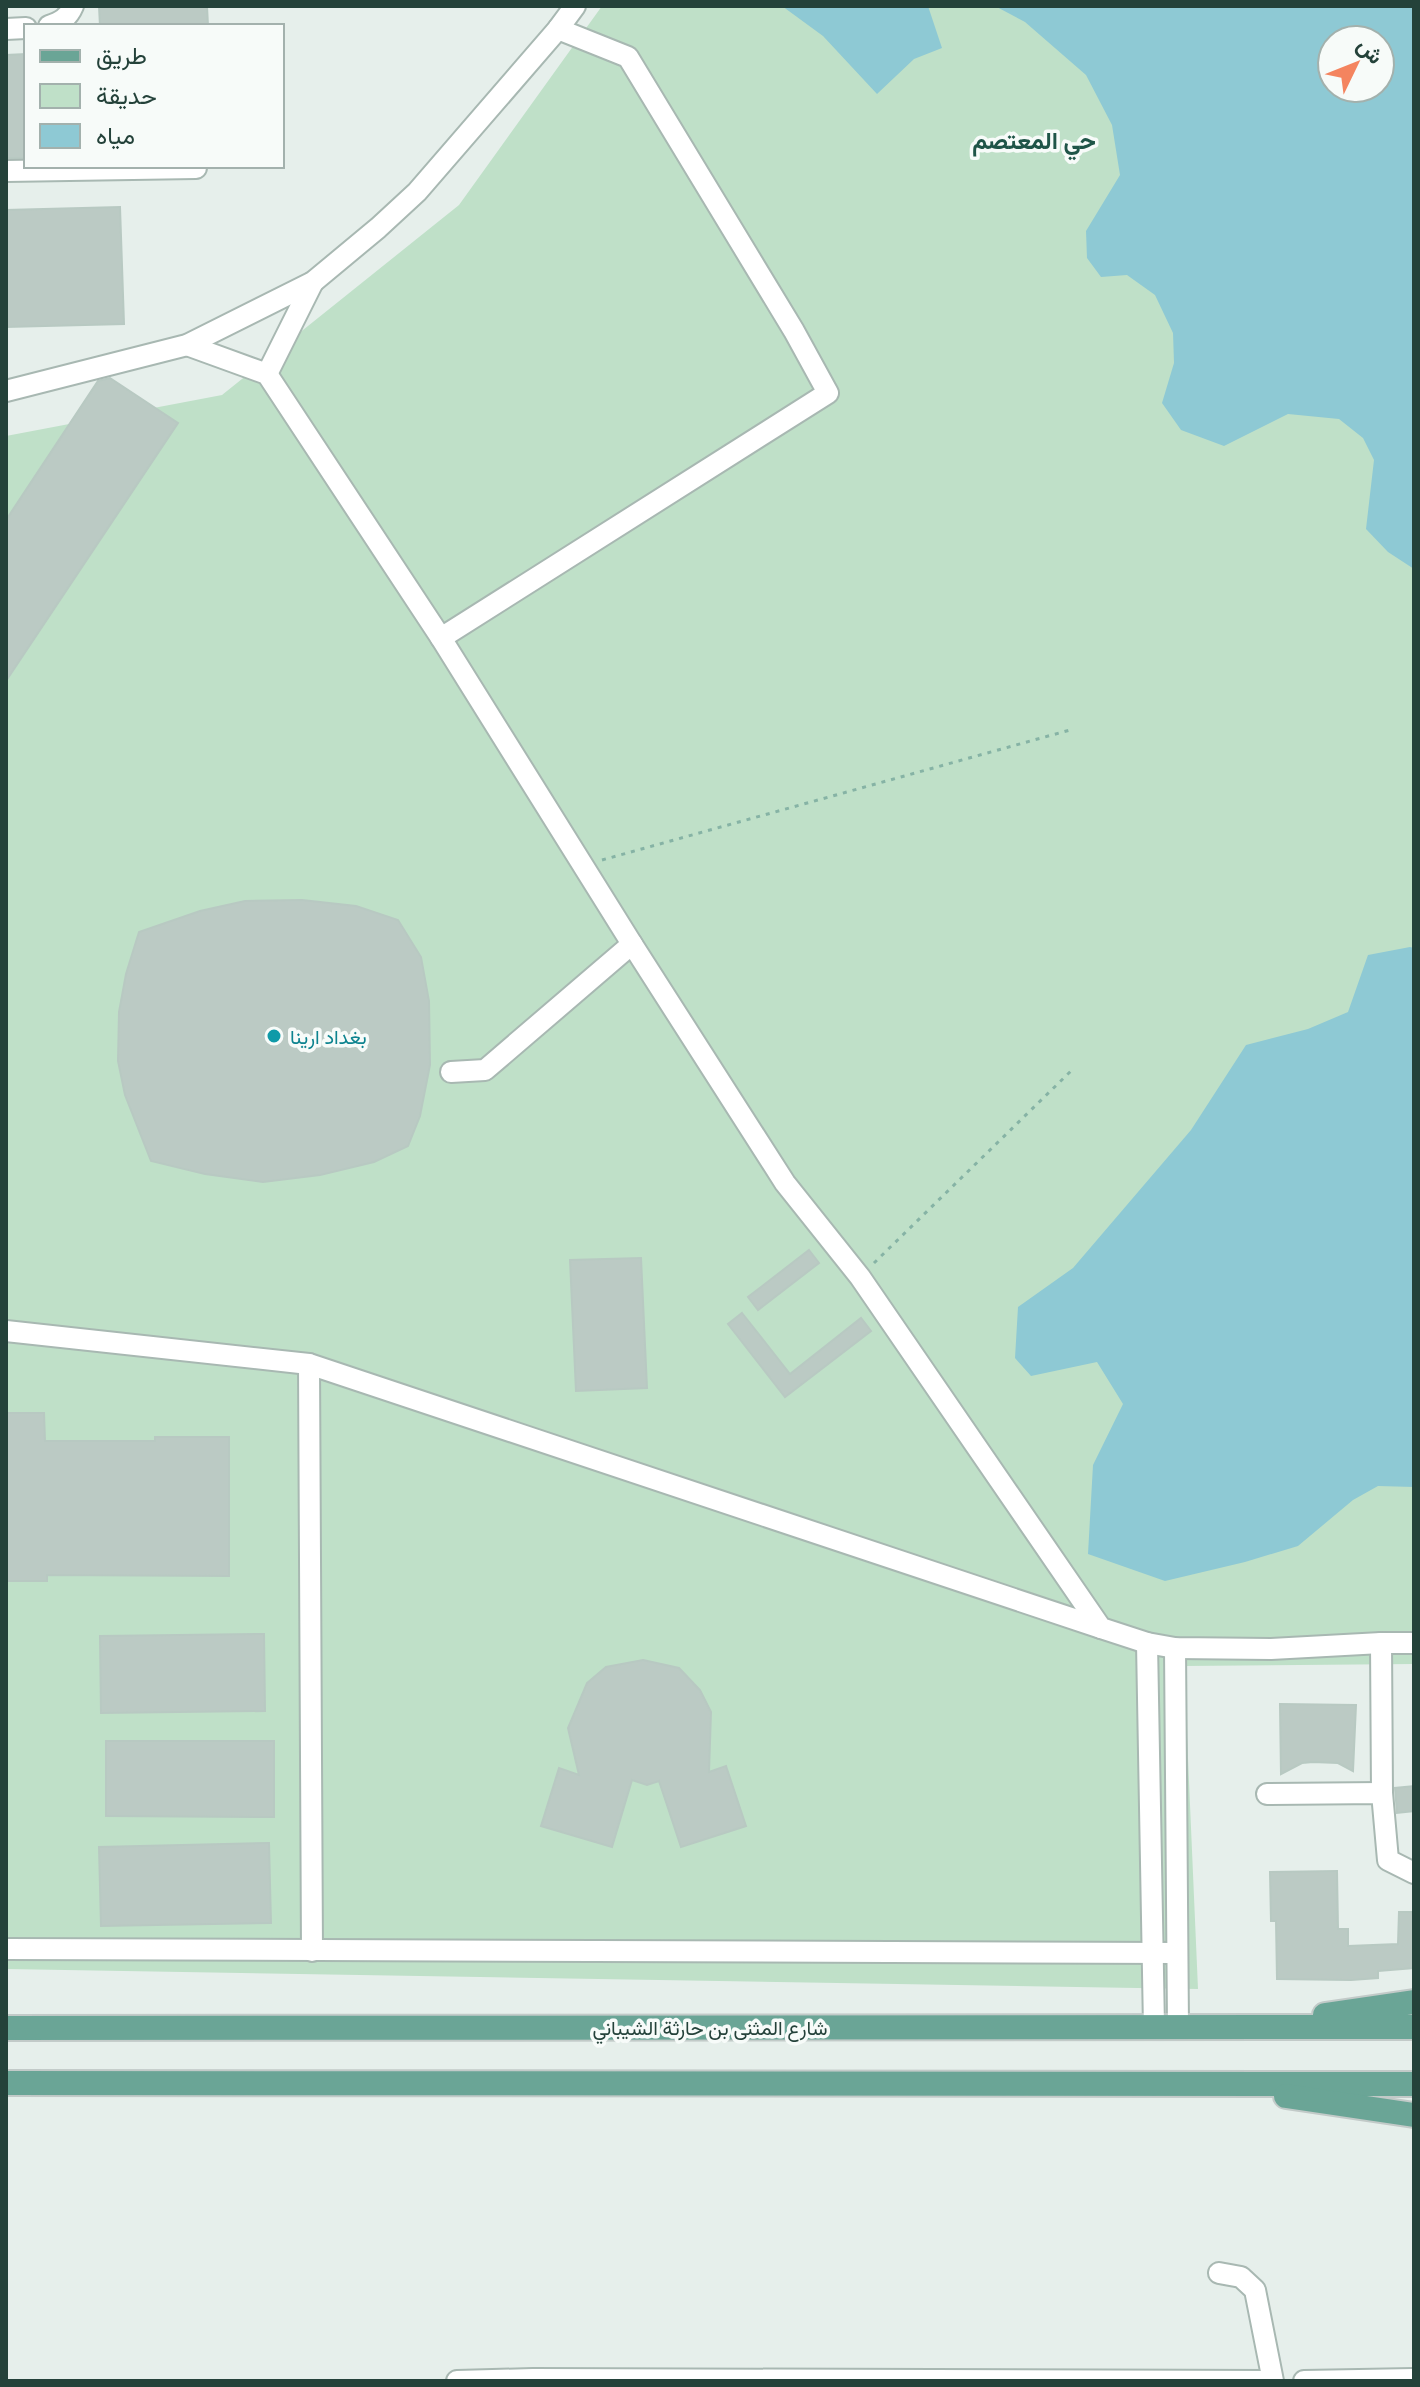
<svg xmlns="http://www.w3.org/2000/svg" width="1420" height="2387" font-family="'IBM Plex Sans',Vazirmatn,sans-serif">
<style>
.green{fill:#bfe0c8;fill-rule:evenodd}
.water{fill:#8ec9d4;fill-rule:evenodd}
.building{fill:#bbcac4;stroke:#b8c9c2;stroke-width:2}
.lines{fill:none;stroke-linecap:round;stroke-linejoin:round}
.minor-casing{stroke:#a8b8b2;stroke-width:24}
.major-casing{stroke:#c2cac8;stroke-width:28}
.path{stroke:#86b3a5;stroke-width:3;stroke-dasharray:4 6;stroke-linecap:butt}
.minor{stroke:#fff;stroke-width:20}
.major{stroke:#6aa596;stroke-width:24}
.culture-dot{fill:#0f9aa8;stroke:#f7fbf9;stroke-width:3}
.labels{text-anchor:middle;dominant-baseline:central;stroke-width:7;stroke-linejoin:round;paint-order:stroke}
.culture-label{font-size:20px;fill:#0d838f;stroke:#f7fbf9;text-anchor:start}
.street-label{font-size:20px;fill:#24423a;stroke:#f7fbf9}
.quarter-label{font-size:24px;font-weight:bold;fill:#1f5548;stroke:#f7fbf9}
</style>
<rect width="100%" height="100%" fill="#e6efeb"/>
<path class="green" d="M602 6H1414V1664L1184 1666 1198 1989 6 1969V436L222 395 459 205ZM1332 40H1380V88H1332Z"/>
<g class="water">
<path d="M782 6H928L942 48 914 59 877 94 823 36Z"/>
<path d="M995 6H1414V569L1388 552 1366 529 1374 460 1363 438 1339 419 1288 414 1224 446 1181 430 1162 403 1174 363 1173 333 1155 295 1127 275 1101 277 1087 258 1086 231 1120 175 1112 125 1086 75 1025 22ZM1332 40H1380V88H1332Z"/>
<path d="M1410 947 1414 948V1487L1378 1486 1353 1500 1298 1546 1245 1562 1165 1581 1088 1554 1093 1465 1123 1404 1097 1362 1031 1376 1015 1358 1018 1307 1073 1268 1191 1130 1246 1045 1308 1029 1348 1012 1368 955Z"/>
</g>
<g class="building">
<path d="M99 6H207L208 26H100Z"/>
<path d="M26 54V158H6V55Z"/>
<path d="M120 207 124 324 6 327V210Z"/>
<path d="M110 378 178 423 6 681V520L98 381Z"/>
<path d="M302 900 356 906 398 920 421 957 429 1001 430 1065 420 1116 408 1146 374 1162 320 1175 263 1182 205 1174 151 1161 125 1095 118 1061 119 1012 126 974 139 932 200 911 245 901Z"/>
<path d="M809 1250 819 1263 758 1310 748 1297Z"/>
<path d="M641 1258 647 1388 576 1391 570 1260Z"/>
<path d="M742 1313 790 1374 861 1318 871 1331 785 1397 728 1324Z"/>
<path d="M6 1413H44L45 1441H155V1437H229V1576L47 1575V1581H6Z"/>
<path d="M264 1634 265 1711 101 1713 100 1636Z"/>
<path d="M643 1660 679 1668 700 1690 711 1712 709 1772 726 1766 746 1826 681 1847 659 1781 647 1785 632 1780 612 1847 541 1826 559 1768 579 1775 568 1728 587 1683 606 1667Z"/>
<path d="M1280 1704 1356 1705 1353 1771 1338 1763 1313 1762 1302 1763 1281 1774Z"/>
<path d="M106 1741H274V1817L106 1816Z"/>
<path d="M1414 1786V1811L1397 1813 1395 1788Z"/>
<path d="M269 1843 271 1923 101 1926 99 1847Z"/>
<path d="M1337 1871 1338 1929H1348V1946L1398 1944 1399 1912H1414V1968L1378 1971V1978L1351 1980 1277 1979 1276 1921H1271L1270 1872Z"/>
</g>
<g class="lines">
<defs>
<g id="minor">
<path d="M49 26C61 22 68 18 73 6"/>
<path d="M6 29 26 28"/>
<path d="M6 171 196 168"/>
<path d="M187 345 267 374 441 638 632 944 785 1183 860 1277 1101 1628 1147 1643 1175 1648 1271 1649 1381 1643H1414"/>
<path d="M267 374 313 282"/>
<path d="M6 391 187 345 313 282 378 228 417 192 558 29 575 6"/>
<path d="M441 638 828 393 794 331 628 57 558 29"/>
<path d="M451 1072 485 1070 632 944"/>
<path d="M6 1331 309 1364 1101 1628"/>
<path d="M309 1364 312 1951"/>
<path d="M1147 1643 1154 2027"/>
<path d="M1381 1643 1382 1793"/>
<path d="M1175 1648 1178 2027"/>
<path d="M1267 1794 1382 1793 1388 1860 1414 1873"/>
<path d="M6 1949 1177 1953"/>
<path d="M1219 2273 1241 2277 1255 2290 1273 2381"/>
<path d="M457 2381 533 2379 1269 2381"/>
<path d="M1304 2381 1414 2379"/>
</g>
<g id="major">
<path d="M1325 2015 1414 2002"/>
<path d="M6 2028 1414 2027"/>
<path d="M6 2083 1414 2084"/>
<path d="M1286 2096 1414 2115"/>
</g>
</defs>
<use href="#minor" class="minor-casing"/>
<use href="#major" class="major-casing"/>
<g class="path">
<path d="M602 860 1070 730"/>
<path d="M874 1263 1072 1070"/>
</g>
<use href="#minor" class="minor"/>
<use href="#major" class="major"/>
</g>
<circle class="culture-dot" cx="274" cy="1036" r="8"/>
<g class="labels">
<g class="culture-label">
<text x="290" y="1036">بغداد ارينا</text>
</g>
<g class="street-label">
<text x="710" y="2027">شارع المثنى بن حارثة الشيباني</text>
</g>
<g class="quarter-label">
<text x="1034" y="140">حي المعتصم</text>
</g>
</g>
<rect width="1420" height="2387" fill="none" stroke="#24423a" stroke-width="16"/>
<rect x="24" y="24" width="260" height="144" fill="#f7fbf9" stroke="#a3b1ad" stroke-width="2"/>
<rect x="40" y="50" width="40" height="12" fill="#6aa596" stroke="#a3b1ad" stroke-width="2"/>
<text x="96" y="64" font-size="24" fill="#24423a">طريق</text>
<rect x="40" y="84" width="40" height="24" fill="#bfe0c8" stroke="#a3b1ad" stroke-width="2"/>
<text x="96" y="104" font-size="24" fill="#24423a">حديقة</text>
<rect x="40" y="124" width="40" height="24" fill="#8ec9d4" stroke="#a3b1ad" stroke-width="2"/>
<text x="96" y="144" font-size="24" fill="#24423a">مياه</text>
<g transform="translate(1356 64) rotate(47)"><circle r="38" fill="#f7fbf9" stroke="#a3b1ad" stroke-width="2"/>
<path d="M0-6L14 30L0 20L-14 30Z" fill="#f4845f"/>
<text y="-12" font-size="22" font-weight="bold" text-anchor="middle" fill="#24423a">ش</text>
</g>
</svg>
